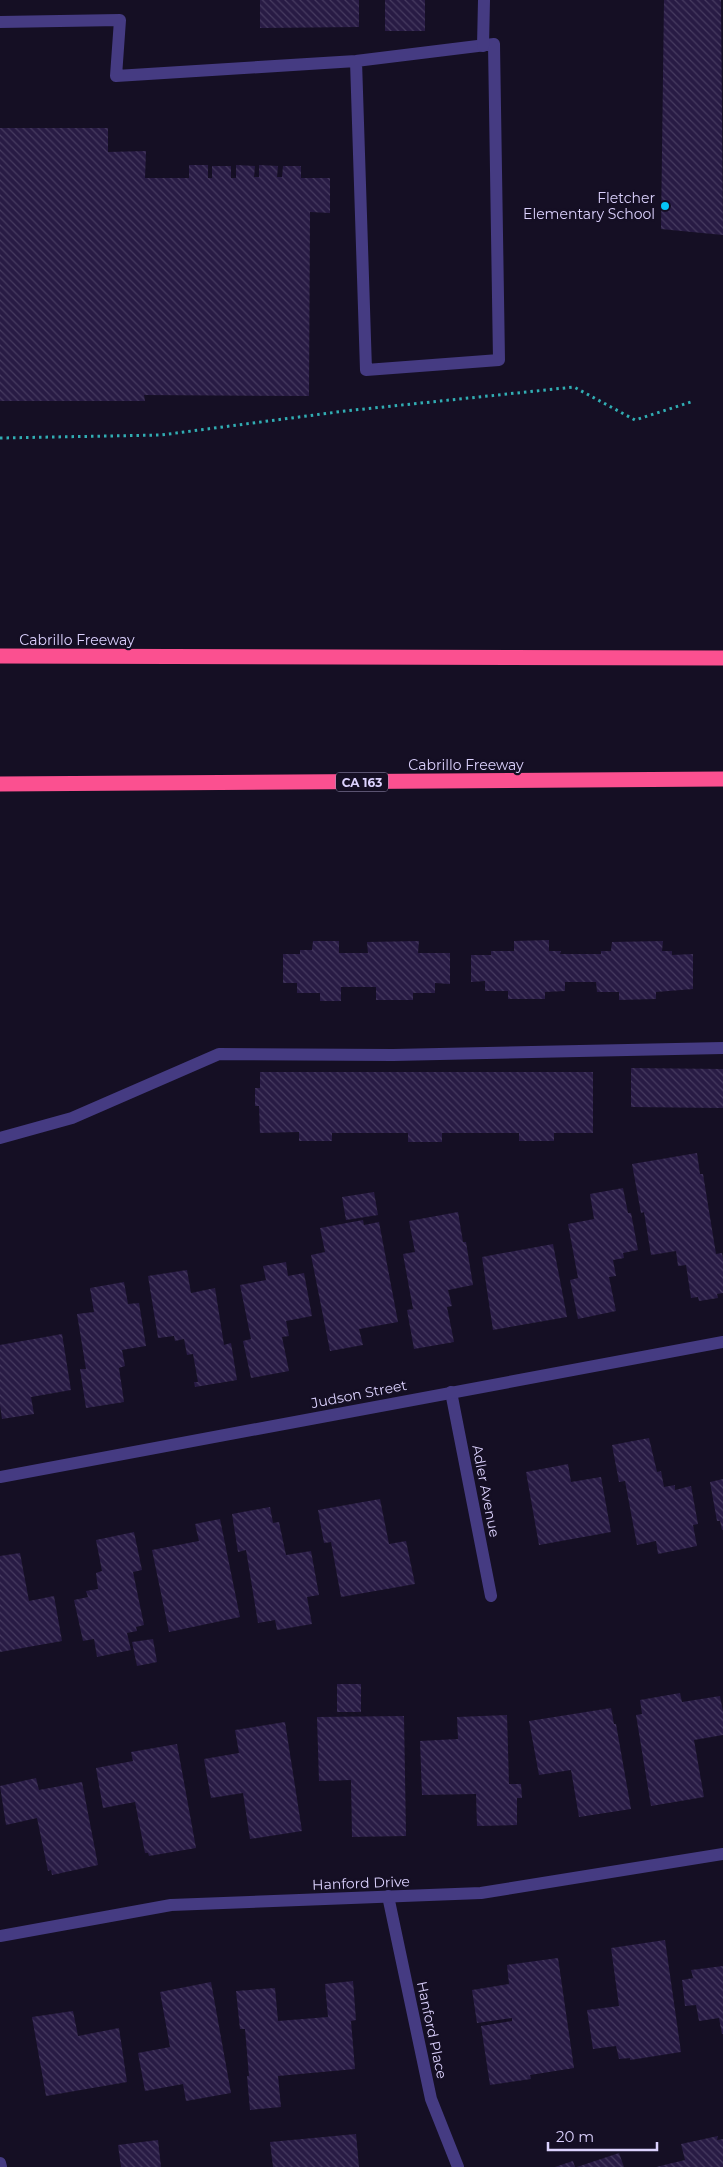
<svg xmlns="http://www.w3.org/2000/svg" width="723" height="2167" font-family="Montserrat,sans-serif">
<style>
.building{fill:url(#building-back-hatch)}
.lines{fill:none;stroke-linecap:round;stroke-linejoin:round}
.path{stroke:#31adb3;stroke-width:3;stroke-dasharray:2.5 4;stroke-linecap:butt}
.minor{stroke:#453b82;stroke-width:12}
.highway{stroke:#fb5090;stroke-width:15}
.poi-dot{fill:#05c6f7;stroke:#150f24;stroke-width:2}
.labels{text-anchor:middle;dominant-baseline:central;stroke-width:4.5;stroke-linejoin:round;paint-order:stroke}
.shield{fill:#150f24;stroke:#a098bd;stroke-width:1}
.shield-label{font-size:12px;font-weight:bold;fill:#dcd2fe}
.poi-label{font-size:14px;fill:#dcd2fe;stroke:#150f24;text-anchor:end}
.street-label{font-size:14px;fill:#dcd2fe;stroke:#150f24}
</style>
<defs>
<pattern id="building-back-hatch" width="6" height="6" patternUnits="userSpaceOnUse" patternTransform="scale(1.25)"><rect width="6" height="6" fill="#281b44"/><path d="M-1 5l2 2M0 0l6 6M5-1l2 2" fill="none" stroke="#473b60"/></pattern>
</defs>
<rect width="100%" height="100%" fill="#150f24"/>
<g class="building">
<path d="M260 0H359V27L260 28Z"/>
<rect x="385" y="0" width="40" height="31"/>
<path d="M664 0H721L723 235 661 229Z"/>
<path d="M0 128H108V152L146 151 145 178H189V165H208V178H212V166H231V178H236V165L255 166 254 177H259V165L278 166 277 177H282L283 166H301V178H330V213L310 212 309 396 144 395 145 401H0Z"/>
<path d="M549 940V951H561L560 954H601V951H611L612 942 663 941 662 951H672V955L693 954V989L656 992V999L619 1000V992H597L596 982H565V991L545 992V999H508V991H485V981L471 982V955H491V951H514V941Z"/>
<path d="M313 941H339V953H368L367 942 419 941 418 953H450V984L435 983V993H413V1000H376V987H341V1001H320V993H297V983H283V954H300V950H312Z"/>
<path d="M631 1068 723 1069V1108L631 1107Z"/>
<path d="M260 1072H593V1133H554V1141H519V1133H442V1142H408V1133H332V1141H299V1132L260 1133 259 1106H255V1088H260Z"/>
<path d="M697 1153 700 1174H703L716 1254 722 1253 723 1259V1293L717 1294 718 1298 699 1301 698 1297 691 1298 686 1265 678 1266 676 1251 651 1255 644 1212 641 1213 632 1164Z"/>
<path d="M623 1188 628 1213H631L638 1250 623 1253 624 1258 613 1260 616 1276 609 1277 616 1311 578 1319 570 1280 578 1278 568 1224 594 1219 590 1194Z"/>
<path d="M374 1192 378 1215 346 1220 342 1197Z"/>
<path d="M458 1212 463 1242H466L473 1285 448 1290 452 1306 447 1307 454 1342 414 1349 407 1310 413 1309 403 1254 415 1252 409 1221Z"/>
<path d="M363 1220 364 1225 379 1222 398 1322 359 1329 363 1345 330 1351 311 1255 325 1252 320 1228Z"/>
<path d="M553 1244 567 1317 493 1330 482 1257Z"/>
<path d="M286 1262 288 1276 304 1273 312 1316 286 1321 289 1336 282 1337 289 1371 251 1378 243 1341 251 1339 240 1285 266 1280 263 1266Z"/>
<path d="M187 1270 191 1293 215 1288 224 1345 231 1343 237 1380 195 1387 194 1382H198L193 1354 187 1355 184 1339 175 1341 174 1336 158 1338 148 1276Z"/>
<path d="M124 1282 128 1304 139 1303 146 1346 122 1350 125 1366 119 1368 124 1402 86 1408 80 1369H86L77 1314 94 1312 90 1288Z"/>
<path d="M62 1334 71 1390 31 1397 34 1414 2 1419 0 1405V1345Z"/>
<path d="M649 1438 657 1472 661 1471 664 1487 675 1485V1490L691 1486 698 1524 693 1525 697 1546 658 1554 656 1541 637 1545 625 1481 619 1482 612 1445Z"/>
<path d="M568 1464 571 1482 601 1477 611 1532 539 1545 526 1472Z"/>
<path d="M723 1479V1530H722L720 1521H717L710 1482Z"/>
<path d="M380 1499 389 1544 406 1541 415 1584 341 1597 331 1542 324 1543 318 1510Z"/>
<path d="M270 1507 273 1523 279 1522 286 1555 311 1551 319 1595 307 1597 312 1624 277 1630 275 1620 258 1623 246 1550 238 1552 232 1514Z"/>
<path d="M220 1519 240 1617 169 1632 152 1550 199 1541 195 1524Z"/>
<path d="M134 1532 142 1570 133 1572 144 1625 136 1627 137 1631 127 1633 131 1650 97 1657 94 1639 83 1641 74 1600 88 1597 86 1591 98 1589 96 1573 102 1571 96 1540Z"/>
<path d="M20 1553 29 1601 54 1596 62 1641 0 1652V1556Z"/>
<path d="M153 1639 157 1662 137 1666 132 1642Z"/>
<rect x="337" y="1684" width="24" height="28"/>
<path d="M680 1693 682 1702 720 1696 723 1712V1735L694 1740 704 1797 651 1806 636 1715 642 1714 640 1700Z"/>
<path d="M611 1708 614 1724H616L631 1809 579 1817 571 1770 539 1775 529 1721Z"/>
<path d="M507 1715 509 1784H521L522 1798H517V1825L477 1826 476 1794 422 1795 420 1741 458 1739 457 1717Z"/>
<path d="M404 1716 406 1836 352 1837 351 1780 319 1781 317 1717Z"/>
<path d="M285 1722 302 1831 250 1839 243 1793 211 1798 204 1759 239 1753 235 1730Z"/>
<path d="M177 1744 196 1848 149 1856 148 1853H145L135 1802 103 1808 96 1768 133 1761 131 1752Z"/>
<path d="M36 1778 39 1790 82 1782 98 1865 52 1875 51 1870 48 1871 37 1818 6 1825 0 1786Z"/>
<path d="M665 1940 681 2052 630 2060V2058L619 2059 616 2046 593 2049 587 2010 619 2006 611 1948Z"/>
<path d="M558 1958 574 2068 530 2075 531 2079 490 2085 481 2026 512 2021V2018L477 2023 472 1990 509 1984 507 1965Z"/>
<path d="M723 1966V2034H722L719 2018 699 2021 696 2005 685 2006 682 1980 693 1978 691 1970Z"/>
<path d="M353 1981 356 2020 351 2021 355 2069 278 2076 281 2107 250 2110 247 2076H249L245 2029H240L236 1991 275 1988 278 2021 328 2017 325 1984Z"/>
<path d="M211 1982 231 2093 186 2101 183 2084 145 2091 138 2053 170 2047 160 1992Z"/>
<path d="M73 2011 78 2036 119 2028 127 2082 46 2096 32 2017Z"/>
<path d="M356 2134 359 2167H273L270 2142Z"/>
<path d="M718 2136 717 2140 723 2139V2167H656L685 2160 681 2144Z"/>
<path d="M158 2140 161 2167H121L118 2145Z"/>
<path d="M619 2153 624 2167H577Z"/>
<path d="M573 2161 575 2167H555Z"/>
</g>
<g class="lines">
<path class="path" d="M0 438 161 435 345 411 574 387 635 420 691 402"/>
<g class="minor">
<path d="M0 22 120 20 116 76 356 61 494 44 499 360 366 370 356 61"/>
<path d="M483 46 484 0"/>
<path d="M0 1138 72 1118 219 1054 393 1055 723 1048"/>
<path d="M451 1392 491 1596"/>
<path d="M0 1477 723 1342"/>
<path d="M388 1896 431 2099 458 2167"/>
<path d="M0 1936 171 1905 481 1893 723 1854"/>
<path d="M0 2163 1 2167"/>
</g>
<g class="highway">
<path d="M0 656 723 658"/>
<path d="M0 784 723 779"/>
</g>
</g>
<circle class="poi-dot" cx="665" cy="206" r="5"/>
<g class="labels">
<rect class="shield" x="336" y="772.5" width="52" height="19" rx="4"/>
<g class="shield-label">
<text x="362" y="782">CA 163</text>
</g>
<g class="poi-label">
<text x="655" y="198">Fletcher<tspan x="655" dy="16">Elementary School</tspan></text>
</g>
<g class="street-label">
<text x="77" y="640">Cabrillo Freeway</text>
<text x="466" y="765">Cabrillo Freeway</text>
<text transform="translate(359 1394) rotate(-11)">Judson Street</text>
<text transform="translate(486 1491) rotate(79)">Adler Avenue</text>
<text transform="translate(361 1883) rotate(-2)">Hanford Drive</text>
<text transform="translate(432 2030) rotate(78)">Hanford Place</text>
</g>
</g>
<path d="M548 2142v8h109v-8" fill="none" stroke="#dcd2fe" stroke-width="2.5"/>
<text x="556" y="2142" font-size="15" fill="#dcd2fe" stroke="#150f24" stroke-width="4" paint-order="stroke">20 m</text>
</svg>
